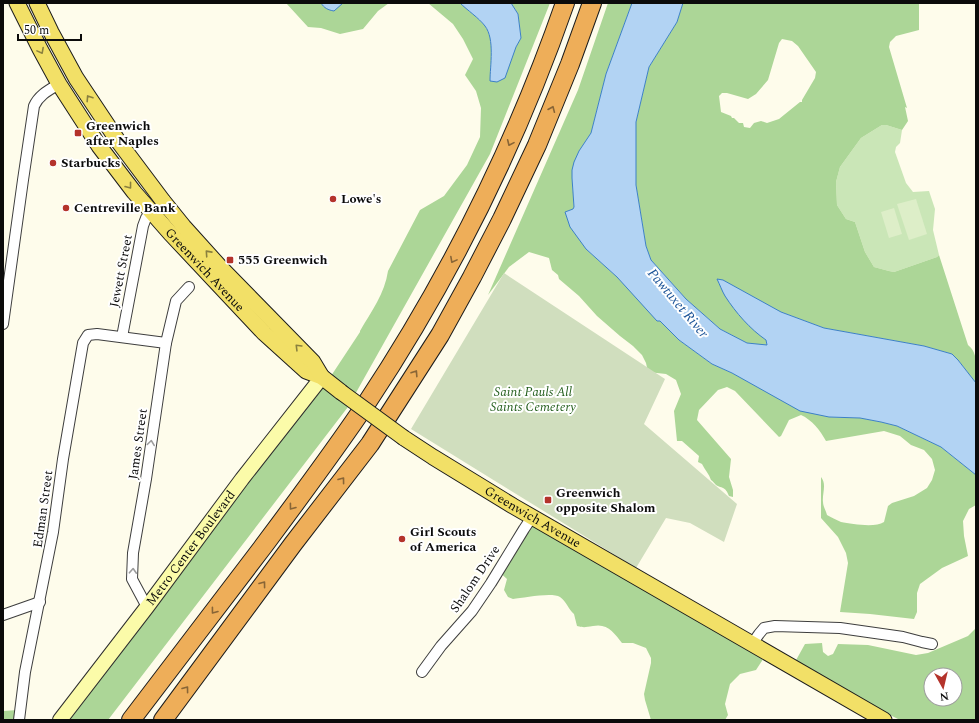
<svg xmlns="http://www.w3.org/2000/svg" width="979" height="723" font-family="Spectral,serif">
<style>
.green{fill:#cae6b7}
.forest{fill:#acd697;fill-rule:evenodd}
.cemetery{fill:#d0debe}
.pitch{fill:#ddeec8}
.water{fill:#b2d3f3;stroke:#3c80c6}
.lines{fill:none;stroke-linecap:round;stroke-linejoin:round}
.street-casing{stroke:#3e3e3e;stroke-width:12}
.secondary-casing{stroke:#2d2d2d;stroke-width:16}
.primary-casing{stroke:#1c1c1c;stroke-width:17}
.highway-casing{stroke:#1c1c1c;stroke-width:20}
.street{stroke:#fff;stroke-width:10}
.secondary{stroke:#fbfba9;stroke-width:14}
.primary{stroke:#f2e067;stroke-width:15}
.highway{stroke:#eeae59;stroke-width:18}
.primary-bridge-casing{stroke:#1c1c1c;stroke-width:17;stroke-linecap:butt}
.primary-bridge{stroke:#f2e067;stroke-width:15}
.oneway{stroke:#8a803e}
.oneway2{stroke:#886536}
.oneway3{stroke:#9d9d9d}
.poi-dot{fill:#b4332b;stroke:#fff;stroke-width:1.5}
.labels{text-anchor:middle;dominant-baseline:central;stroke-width:4;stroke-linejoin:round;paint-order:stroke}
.poi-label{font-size:13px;font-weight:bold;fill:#0b0b0b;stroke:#fff;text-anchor:start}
.street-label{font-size:13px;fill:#0b0b0b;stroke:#fff}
.park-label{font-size:13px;font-style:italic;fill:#26601f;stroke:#fff}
.water-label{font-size:14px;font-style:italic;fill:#1b5397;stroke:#fff}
</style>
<rect width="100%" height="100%" fill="#fefceb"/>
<path class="green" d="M882 125H886L902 130 900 143 896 147 895 152 906 183 913 192 929 191 935 209 933 230 939 255 937 257 894 272 889 271 874 267 865 252 855 222 846 219 837 205 836 182 840 167 861 138Z"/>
<g class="forest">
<path d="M286 3H321L323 6 333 11 343 3H389L378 11 363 29 340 34 321 28 308 27Z"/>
<path d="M428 3H460C467 9 480 19 485 26 495 38 490 66 490 81L516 47 521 38 518 14 511 3H550L490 154 353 398 351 403 108 720H60L329 379 360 332V331C371 312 385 293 388 271L420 210 444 196 467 165 480 137 481 108 476 91 465 75 473 59 463 39 453 24Z"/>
<path d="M608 3H632L606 74 591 133 579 151 572 178 574 207 573 209 565 212 586 249 617 277 679 340 712 364 829 417 860 418 881 422 897 426 941 447 976 475V505L969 509 963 521 964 536 968 556 942 568 920 584 917 593V612L914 619 870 614 840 612 848 563 846 553 838 537 821 518V477C827 484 822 494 823 502 823 506 826 511 827 515 831 517 836 520 841 522 852 524 875 528 884 522L888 506 892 503 914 496 927 488 932 480 935 470 932 459 924 450 911 445 900 436 884 431 826 441C820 430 812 420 801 415L789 420 781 436 779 437 735 391 727 387 718 390 699 410 697 420 731 459 729 477 733 490V497L729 496C725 486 723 489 716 485 714 483 713 481 711 480 709 474 705 470 702 464L698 462 699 456 682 441H677L674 411 681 394 676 380 666 374 648 372 646 363 642 355 633 346 620 336 597 316 579 296 559 279 558 275 552 270 549 258 529 252 509 267 488 295 578 90Z"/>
<path d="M683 3H919V30L896 36 890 42 889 47 907 108 905 107 908 121 902 130 886 125H882L861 138 840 167 836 182 837 205 846 219 855 222 865 252 874 267 889 271 894 272 937 257 939 255 968 345C979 353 976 371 976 383L958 360 952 354 924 346 824 328 781 312 761 336 766 340 767 346 747 343 720 329 686 299 651 260 646 246 636 185V122L649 67 677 22ZM782 39 792 41 798 46 816 72 815 78 802 100V102H800L779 119 767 123 761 121 754 123 750 128 744 127 743 123H739L734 118H732L731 116 721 112 719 96 722 93H727L748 99 756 94 768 80 779 43Z"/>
<path d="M532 518 767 653 756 670 740 674 730 684 725 704 728 715 725 720H651L645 700 644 694 651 663V658L646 648 633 643H622C614 633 608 623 593 626 585 627 585 628 577 626L574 614C569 610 566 601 560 597 552 592 523 598 513 599L508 597 504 590 507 579 496 569Z"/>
<path d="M976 628V720H900L804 672 795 662 805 644 822 643 823 652 828 656 833 654 838 644 868 645 916 655 928 653 968 636ZM931 675H955V699H931Z"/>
<path d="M18 710V720H3V711Z"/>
</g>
<path class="cemetery" d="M504 273 665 379 644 424 737 504 724 542 690 523 666 518 636 568 411 429Z"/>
<g class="pitch">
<path d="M916 199 927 234 909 240 897 204Z"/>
<path d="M894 208 902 234 889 238 881 212Z"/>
</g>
<g class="water">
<path d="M321 3H343L334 11C328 10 324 8 321 3Z"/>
<path d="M460 3H511L518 14 521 38 516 47 505 78 497 82 490 81C490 66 495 39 485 26 479 18 467 10 460 3Z"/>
<path d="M632 3H683L677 22 649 67 636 122V185L646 246 651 260 686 299 720 329 747 343 767 345 766 340C750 329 736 313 725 296 722 291 720 285 717 279L723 280 781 312 824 328 924 346 952 354 958 360 976 383V475L941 447 897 426 881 422 860 418 829 417 800 411 732 373 712 364 679 340 660 321H657L617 277 586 249 570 227 565 212 573 209 574 207 572 178V170L574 162 579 151 591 133 606 74Z"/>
</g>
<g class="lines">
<defs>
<g id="street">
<path d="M3 324 23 180 34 106C39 95 49 90 59 84"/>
<path d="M122 337 143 226 146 218 151 212"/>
<path d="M147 607 132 579 133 553 146 479 166 343 176 301 189 287"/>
<path d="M3 615 40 602"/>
<path d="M752 644 759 634 764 628 775 626 840 628 903 637 922 642 932 644"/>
<path d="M422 672 441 646 472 611 491 583 524 529 532 517"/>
<path d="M19 720 25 672 53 532 63 459 83 343 88 335 97 334 166 343"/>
</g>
<g id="secondary">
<path id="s1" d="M60 720 147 607 242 479 322 377"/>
</g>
<g id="primary">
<path id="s2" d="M17 3 40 49 59 84 99 146 134 192 170 233 264 333 306 371 322 377 341 392"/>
<path d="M37 3 51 32 76 78 118 141 163 201 184 227 221 268 313 362 322 377"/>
<path id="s3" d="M404 438 433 457 513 506 884 720"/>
</g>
<g id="highway">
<path d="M131 720C175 663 218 605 262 548 297 501 333 453 366 404 449 279 516 144 565 3"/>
<path d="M163 720 293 544 370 444 440 335 472 277 502 219 537 145 570 64 592 3"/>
</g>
</defs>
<use href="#street" class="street-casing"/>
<use href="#secondary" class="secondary-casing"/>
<use href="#primary" class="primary-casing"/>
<use href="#highway" class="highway-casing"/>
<use href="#street" class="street"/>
<use href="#secondary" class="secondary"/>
<use href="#primary" class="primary"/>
<use href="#highway" class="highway"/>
<defs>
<path id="primary-bridge" d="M341 392 404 438"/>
</defs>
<use href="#primary-bridge" class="primary-bridge-casing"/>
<use href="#primary-bridge" class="primary-bridge"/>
</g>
<defs><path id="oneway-chevron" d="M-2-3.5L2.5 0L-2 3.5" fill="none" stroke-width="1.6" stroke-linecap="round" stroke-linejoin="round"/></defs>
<g class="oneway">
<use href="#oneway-chevron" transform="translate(41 51) rotate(62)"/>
<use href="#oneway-chevron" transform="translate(89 98) rotate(-123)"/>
<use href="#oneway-chevron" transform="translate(129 186) rotate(52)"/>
<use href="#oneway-chevron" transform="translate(208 253) rotate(-132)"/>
<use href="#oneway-chevron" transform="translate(298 347) rotate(-135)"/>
</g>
<g class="oneway2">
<use href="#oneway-chevron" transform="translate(552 109) rotate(-67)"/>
<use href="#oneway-chevron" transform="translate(510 143) rotate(114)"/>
<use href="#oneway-chevron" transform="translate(453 260) rotate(118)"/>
<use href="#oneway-chevron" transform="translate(415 373) rotate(-57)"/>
<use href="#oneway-chevron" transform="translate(342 480) rotate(-53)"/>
<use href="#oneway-chevron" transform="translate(292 507) rotate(127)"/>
<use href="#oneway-chevron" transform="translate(263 584) rotate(-53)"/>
<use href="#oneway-chevron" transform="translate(214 611) rotate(127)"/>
<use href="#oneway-chevron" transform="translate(186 689) rotate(-53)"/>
</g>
<g class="oneway3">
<use href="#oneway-chevron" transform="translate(151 443) rotate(-82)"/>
<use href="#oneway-chevron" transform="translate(133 571) rotate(-87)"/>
</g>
<g class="poi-dot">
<rect x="74" y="129" width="8" height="8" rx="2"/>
<circle cx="53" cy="163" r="4"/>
<circle cx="333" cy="199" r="4"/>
<circle cx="66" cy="208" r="4"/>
<rect x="226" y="256" width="8" height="8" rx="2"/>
<rect x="544" y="496" width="8" height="8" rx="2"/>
<circle cx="402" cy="539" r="4"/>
</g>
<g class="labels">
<g class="poi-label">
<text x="86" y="126">Greenwich<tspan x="86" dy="15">after Naples</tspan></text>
<text x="61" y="163">Starbucks</text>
<text x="341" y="199">Lowe's</text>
<text x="74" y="208">Centreville Bank</text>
<text x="238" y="260">555 Greenwich</text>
<text x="556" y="493">Greenwich<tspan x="556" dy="15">opposite Shalom</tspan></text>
<text x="410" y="532">Girl Scouts<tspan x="410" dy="15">of America</tspan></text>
</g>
<g class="street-label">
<text stroke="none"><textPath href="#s2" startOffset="328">Greenwich Avenue</textPath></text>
<text transform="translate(121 271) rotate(-79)">Jewett Street</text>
<text transform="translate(138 444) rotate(-82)">James Street</text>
<text transform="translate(43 509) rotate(-82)">Edman Street</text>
<text stroke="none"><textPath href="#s3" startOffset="151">Greenwich Avenue</textPath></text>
<text stroke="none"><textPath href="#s1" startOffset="216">Metro Center Boulevard</textPath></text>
<text transform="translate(475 579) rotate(-56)">Shalom Drive</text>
</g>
<g class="park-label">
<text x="533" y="392">Saint Pauls All<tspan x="533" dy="15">Saints Cemetery</tspan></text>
</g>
<g class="water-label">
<text transform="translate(678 303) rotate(50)">Pawtuxet River</text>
</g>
</g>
<rect width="979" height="723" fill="none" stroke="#0b0b0b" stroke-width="8"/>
<g transform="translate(943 687) rotate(172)"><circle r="19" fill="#ffffff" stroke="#9d9d9d"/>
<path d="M0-3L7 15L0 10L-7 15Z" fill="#b4332b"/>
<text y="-6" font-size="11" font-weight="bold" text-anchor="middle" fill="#0b0b0b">N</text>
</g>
<path d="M18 34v6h63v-6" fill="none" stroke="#0b0b0b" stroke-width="2"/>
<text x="24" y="34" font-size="12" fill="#0b0b0b" stroke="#ffffff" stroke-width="3" paint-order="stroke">50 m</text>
</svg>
